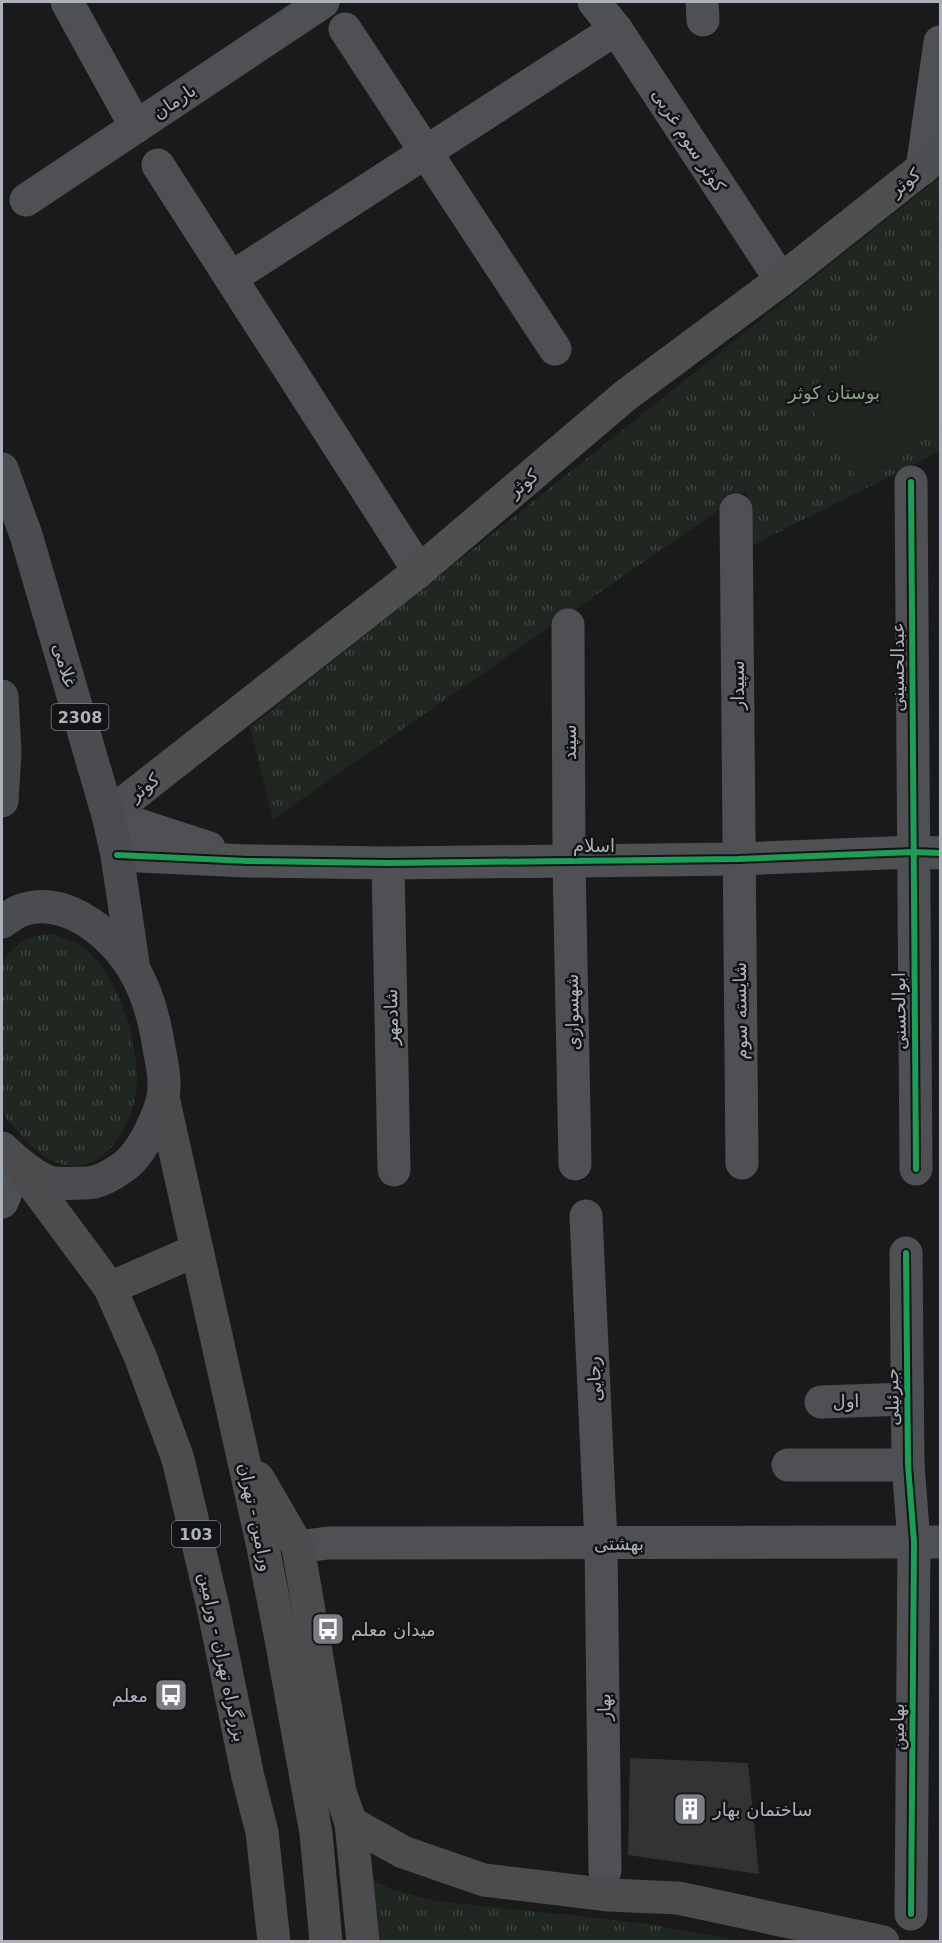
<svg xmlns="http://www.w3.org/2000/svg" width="942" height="1943" font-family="'DejaVu Sans',Vazirmatn,sans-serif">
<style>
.grass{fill:url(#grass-tufts)}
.pitch{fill:#202720}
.building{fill:#333334}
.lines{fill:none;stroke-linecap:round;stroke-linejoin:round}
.minor{stroke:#4e5053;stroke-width:33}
.tertiary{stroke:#4e5053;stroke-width:33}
.secondary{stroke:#4d4f51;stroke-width:33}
.primary{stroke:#4b4c4f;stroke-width:33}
.trunk{stroke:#4c4c4f;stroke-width:33}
.cycleway-casing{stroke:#141416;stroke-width:10}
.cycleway{stroke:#1a9f57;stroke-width:6}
.labels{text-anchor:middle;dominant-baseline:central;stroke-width:5;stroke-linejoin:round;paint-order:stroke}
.shield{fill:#141416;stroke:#7e8389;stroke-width:1.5}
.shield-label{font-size:16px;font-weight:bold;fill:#acb2ba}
.street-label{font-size:18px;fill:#acb2ba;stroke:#141416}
.park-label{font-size:18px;fill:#86a484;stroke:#141416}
.poi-label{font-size:18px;fill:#acb2ba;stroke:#141416;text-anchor:start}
</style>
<defs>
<pattern id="grass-tufts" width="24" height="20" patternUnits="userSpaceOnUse" patternTransform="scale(1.5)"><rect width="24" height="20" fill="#202720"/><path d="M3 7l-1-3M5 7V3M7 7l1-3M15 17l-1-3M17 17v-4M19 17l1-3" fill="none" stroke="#3e443e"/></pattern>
</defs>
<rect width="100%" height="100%" fill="#1a1a1a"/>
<g class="grass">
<path d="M940 177V451L749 547 746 491 273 819 250 727Z"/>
<path d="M53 934C64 938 75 941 85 949 120 977 141 1049 136 1092 130 1133 98 1183 51 1160 31 1150 16 1129 2 1113V962C19 942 25 935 53 934Z"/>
<path d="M368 1878 393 1890 436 1901 642 1923 741 1941H376Z"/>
</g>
<path class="pitch" d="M940 301V425L858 479 801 393Z"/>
<path class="building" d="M630 1758 748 1763 759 1874 628 1855Z"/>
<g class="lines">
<g class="minor">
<path d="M67 2 136 127"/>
<path d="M594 2 616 29 781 280"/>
<path d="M702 2 703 20"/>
<path d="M345 29 555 349"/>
<path d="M158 165 419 571"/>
<path d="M922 169 940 42"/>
<path d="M26 200 323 2"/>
<path d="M231 278 616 29"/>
<path d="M911 482 916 1169"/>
<path d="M736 510 742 1163"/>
<path d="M568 625 569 860 575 1164"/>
<path d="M388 863 394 1170"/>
<path d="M2 1202 18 1164"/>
<path d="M586 1216 601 1543 605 1871"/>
<path d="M906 1253 908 1465 914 1542 911 1914"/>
<path d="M821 1402 907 1399"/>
<path d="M788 1465H908"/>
<path d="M298 1547 328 1543 940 1542"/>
</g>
<g class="tertiary">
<path d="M108 815 209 848"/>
<path d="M117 855 248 861 388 863 738 859 913 852 940 853"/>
</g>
<path class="secondary" d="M108 815 419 571 626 395 781 280 940 154"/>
<g class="primary">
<path d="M2 469 26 535 108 815 117 855 134 970"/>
<path d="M2 696 5 753 2 801"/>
<path d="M2 922C7 919 12 915 17 912 63 892 111 933 134 970 147 992 155 1022 159 1048 162 1064 166 1081 163 1098 160 1111 154 1124 148 1136 141 1147 137 1156 126 1165 115 1173 100 1183 86 1183 75 1183 64 1184 54 1183 38 1181 13 1159 2 1148"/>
</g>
<g class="trunk">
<path d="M163 1097 263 1547 281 1639 316 1833 326 1942"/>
<path d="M18 1164 110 1288 140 1356 178 1459 213 1607 248 1777 262 1832 274 1942"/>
<path d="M110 1288 197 1250"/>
<path d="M258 1478 298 1547 340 1792 351 1823 363 1942"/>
<path d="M351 1823 403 1852 484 1880 609 1895 678 1898 883 1942"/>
</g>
<defs>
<g id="cycleway">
<path d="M911 482 916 1169"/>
<path d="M117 855 248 861 388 863 738 859 913 852 940 853"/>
<path d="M906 1253 908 1465 914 1542 911 1914"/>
</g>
</defs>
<use href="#cycleway" class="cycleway-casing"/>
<use href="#cycleway" class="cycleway"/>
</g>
<defs>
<symbol id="bus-square" viewBox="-11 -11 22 22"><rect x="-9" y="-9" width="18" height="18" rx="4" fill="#797d82" stroke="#141416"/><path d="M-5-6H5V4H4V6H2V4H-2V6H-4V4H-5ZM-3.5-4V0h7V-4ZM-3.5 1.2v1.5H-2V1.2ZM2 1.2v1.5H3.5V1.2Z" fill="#fff"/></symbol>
<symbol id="building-square" viewBox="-11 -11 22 22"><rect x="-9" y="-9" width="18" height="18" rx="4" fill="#797d82" stroke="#141416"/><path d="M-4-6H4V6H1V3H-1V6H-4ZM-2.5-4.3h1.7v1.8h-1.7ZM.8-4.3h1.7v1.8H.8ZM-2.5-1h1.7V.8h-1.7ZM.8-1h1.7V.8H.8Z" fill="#fff"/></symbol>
</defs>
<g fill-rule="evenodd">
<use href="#bus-square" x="309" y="1610" width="38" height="38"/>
<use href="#bus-square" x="152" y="1676" width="38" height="38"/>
<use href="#building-square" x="671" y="1790" width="38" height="38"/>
</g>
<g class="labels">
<g class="shield">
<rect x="51.5" y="704" width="57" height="26" rx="4.5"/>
<rect x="172" y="1521" width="48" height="26" rx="4.5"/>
</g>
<g class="shield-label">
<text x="80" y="717">2308</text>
<text x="196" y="1534">103</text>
</g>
<g class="street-label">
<text transform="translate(174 101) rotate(-34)">بارمان</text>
<text transform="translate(689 140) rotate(57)">کوثر سوم غربی</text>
<text transform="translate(905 182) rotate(-38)">کوثر</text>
<text transform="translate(523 483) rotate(-40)">کوثر</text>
<text transform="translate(65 665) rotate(74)">غلامی</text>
<text transform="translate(897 667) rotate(-90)">عبدالحسینی</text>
<text transform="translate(737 685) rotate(-90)">سپیدار</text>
<text transform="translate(569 742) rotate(-90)">سپند</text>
<text transform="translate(144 787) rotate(-38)">کوثر</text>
<text x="594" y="845">اسلام</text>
<text transform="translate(740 1011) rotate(-91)">شایسته سوم</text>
<text transform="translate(899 1011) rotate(-91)">ابوالحسنی</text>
<text transform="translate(572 1012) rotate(-91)">شهسواری</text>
<text transform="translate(391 1017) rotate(-91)">شادمهر</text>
<text transform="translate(594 1379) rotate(-93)">رجایی</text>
<text transform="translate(892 1397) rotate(-91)">جبرئیلی</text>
<text transform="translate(846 1401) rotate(-2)">اول</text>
<text transform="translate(256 1517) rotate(78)">ورامین - تهران</text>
<text x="619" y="1543">بهشتی</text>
<text transform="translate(223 1657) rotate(78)">بزرگراه تهران - ورامین</text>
<text transform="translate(604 1707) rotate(-91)">بهار</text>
<text transform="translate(897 1727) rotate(-90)">بهامین</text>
</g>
<g class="park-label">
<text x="834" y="392">بوستان کوثر</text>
</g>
<g class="poi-label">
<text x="351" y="1629">میدان معلم</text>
<text x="148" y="1695" text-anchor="end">معلم</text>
<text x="713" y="1809">ساختمان بهار</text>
</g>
</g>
<rect width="942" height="1943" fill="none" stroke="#acb2ba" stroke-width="6"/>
</svg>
